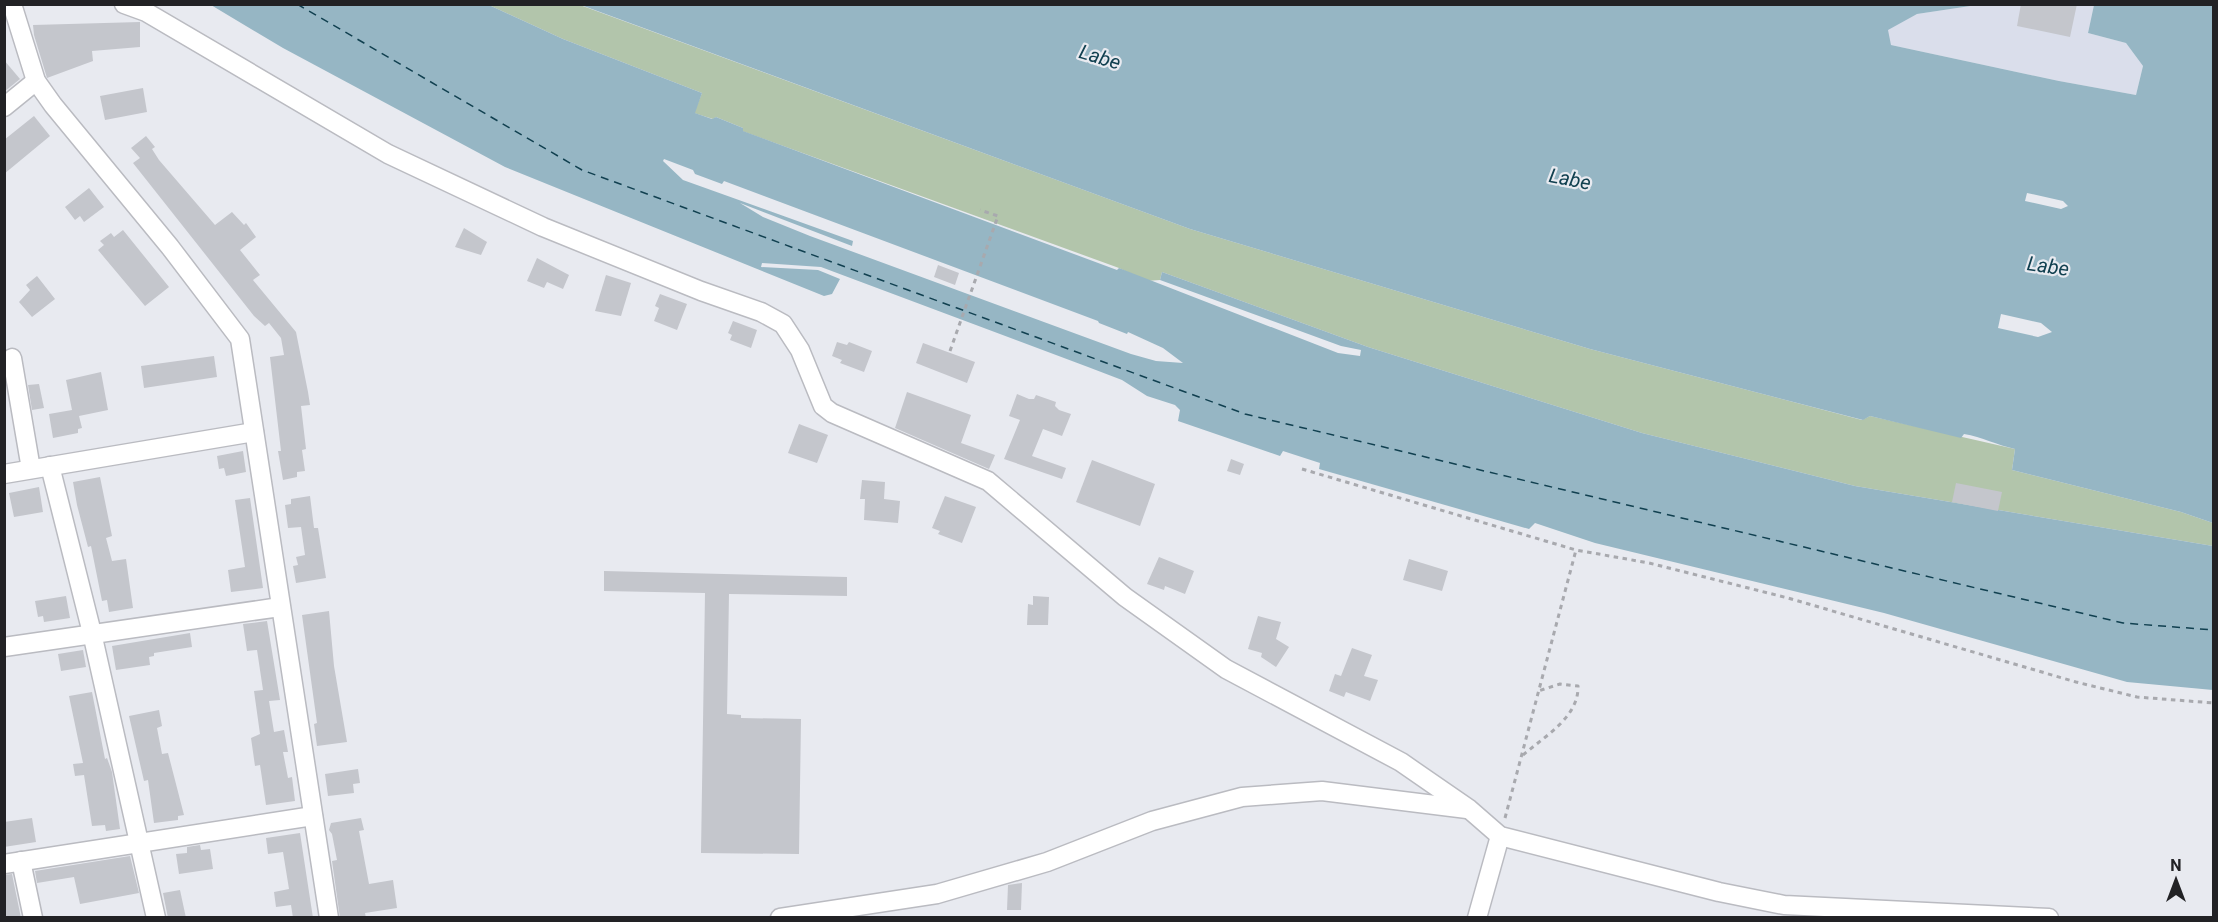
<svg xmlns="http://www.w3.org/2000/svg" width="2218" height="922" font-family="Roboto,sans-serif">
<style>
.built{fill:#dadeeb}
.green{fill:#b2c5ab}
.water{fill:#96b6c4;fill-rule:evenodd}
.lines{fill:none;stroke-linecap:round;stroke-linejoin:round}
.ferry{stroke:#114050;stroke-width:1.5;stroke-dasharray:8 6;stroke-linecap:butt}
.building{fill:#c4c6cc}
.minor-casing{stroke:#babbc1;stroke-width:21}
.path{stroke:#a8a9ae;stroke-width:3;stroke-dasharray:4.5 4.5;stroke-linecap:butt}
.minor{stroke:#fff;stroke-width:18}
.labels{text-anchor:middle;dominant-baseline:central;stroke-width:4.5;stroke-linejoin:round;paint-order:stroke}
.water-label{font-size:20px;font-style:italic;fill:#114050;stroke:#e8eaf0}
</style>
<rect width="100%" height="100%" fill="#e8eaf0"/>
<path class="built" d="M1977 5H2094L2088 33 2126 43 2143 66 2136 95 2059 81 1891 45 1887 30 1898 22 1917 14Z"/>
<path class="green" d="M489 5H580L1190 229 1590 349 1862 420 1870 416 2015 449 2012 470 2181 512 2213 523V546L1855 486 1642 433 1368 347 1162 272 1160 280 1146 281 1119 268 742 131 743 128 716 117 713 119 694 113 702 93 563 39Z"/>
<g class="water">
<path d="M211 5H489L563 39 702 93 695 113 712 119 716 117 743 128V131L1117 270 1119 268 1338 353 1360 356 1361 350 1341 346 1160 280 1162 272 1368 347 1642 433 1855 486 2213 546V690L2127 682 1884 613 1595 543 1535 523 1529 529 1319 469 1320 463 1283 451 1280 456 1178 421 1180 410 1175 405 1147 396 1122 380 1088 367 821 267 762 263 761 267 818 270 840 279 832 294 824 296 505 167 283 48ZM664 159 693 170 695 174 722 184 724 181 1098 321 1099 323 1127 334 1128 332 1163 348 1183 363 1156 361 1131 354 810 236 763 217 740 203 852 246 853 241 683 180 663 161Z"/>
<path d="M581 5H1977L1917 14 1888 30 1891 45 2059 81 2136 95 2143 66 2126 43 2088 33 2094 5H2213V523L2181 512 2012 470 2015 449C1997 445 1982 437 1964 434L1961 438 1870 416 1863 420 1590 349 1190 229ZM2027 193 2063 201 2068 206 2061 209 2025 201ZM2001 314 2041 323 2052 332 2038 337 1998 328Z"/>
</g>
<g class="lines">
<path class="ferry" d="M297 4 582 170 1245 414 2123 623 2214 630"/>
</g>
<g class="building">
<path d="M2021 4H2077L2070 37 2017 26Z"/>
<path d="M140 22V47L92 51 93 61 47 78 34 35 33 25Z"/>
<path d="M4 60 20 79 4 92Z"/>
<path d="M143 88 147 112 105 120 100 96Z"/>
<path d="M34 116 50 136 4 174V140Z"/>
<path d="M146 136 155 147 152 149 159 160 215 225 232 212 244 225 246 223 256 237 240 250 260 275 253 280 296 332 308 392 310 405 301 406 306 449 302 450 305 471 297 472V477L283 480 278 451H281L270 357 284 355 281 338 269 323 265 326 254 316 133 163 140 158 131 148Z"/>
<path d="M89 188 104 207 84 222 80 216 75 220 65 207Z"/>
<path d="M464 228 487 242 481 255 455 247Z"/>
<path d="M123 230 169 287 145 306 98 250 104 245 100 241 111 233 114 237Z"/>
<path d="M537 258 569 275 563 289 547 282 544 288 527 281Z"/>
<path d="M938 265 959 273 955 285 934 277Z"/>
<path d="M606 275 631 283 621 316 595 311Z"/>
<path d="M37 276 55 299 32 317 19 302 30 290 26 285Z"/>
<path d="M660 294 687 304 677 330 654 321 659 308 655 306Z"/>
<path d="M733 321 757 330 751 348 730 340 732 335 728 333Z"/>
<path d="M837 342 847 345 849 342 872 351 864 372 840 363 842 360 832 356Z"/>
<path d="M923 343 975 362 967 383 916 363Z"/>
<path d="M214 356 217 377 144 388 141 366Z"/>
<path d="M101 372 108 410 79 416 82 428 78 429V433L53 438 49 414 72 410 66 380Z"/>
<path d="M39 384 44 408 32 410 28 385Z"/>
<path d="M907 392 971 415 961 443 995 455 989 469 895 428Z"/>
<path d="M1017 394 1029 399H1034L1036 395 1056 402 1055 406 1059 410 1071 414 1062 436 1043 429 1032 456 1066 468 1062 479 1004 459 1020 420 1009 416Z"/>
<path d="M799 424 828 435 817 463 788 453Z"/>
<path d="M243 451 246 472 226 476 224 468 219 469 217 456Z"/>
<path d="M1231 459 1244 464 1240 475 1227 471Z"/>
<path d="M1092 460 1155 484 1140 526 1076 502Z"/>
<path d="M100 477 112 536 106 538 112 561 126 559 133 608 109 612 107 600 102 601 91 546 88 547 77 505 73 482Z"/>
<path d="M862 480 885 482 884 499 900 501 898 523 864 520 865 499H860Z"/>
<path d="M1956 483 2002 492 1998 511 1952 502Z"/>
<path d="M39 487 43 512 14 517 9 493Z"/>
<path d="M310 496 314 528H318L326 578 296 583 293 566 298 565 296 557 305 555 301 527 288 528 285 505 291 504V499Z"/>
<path d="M945 496 976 507 962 543 938 534 940 531 932 528Z"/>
<path d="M250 498 263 588 231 592 228 570 245 567 235 500Z"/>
<path d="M1159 557 1194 571 1185 594 1165 586 1164 590 1147 584Z"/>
<path d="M1409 559 1448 571 1442 591 1403 580Z"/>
<path d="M604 571 847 577V596L729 594 727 714 741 715V718L801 719 799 854 701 853 705 593 604 591Z"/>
<path d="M66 596 70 618 44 622 43 616 38 617 35 601Z"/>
<path d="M1033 596 1049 597 1048 625H1027L1028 604 1033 605Z"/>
<path d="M329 611 334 666 347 742 317 746 314 724 317 723 302 615Z"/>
<path d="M1258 616 1281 622 1276 639 1289 647 1276 667 1261 657 1262 653 1248 649Z"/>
<path d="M267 621 280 700 269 701 274 732 284 730 288 752H283L288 778 292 777 295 801 266 805 260 765 255 766 251 738 260 734 254 691 263 690 257 650 247 651 243 624Z"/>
<path d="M190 633 192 647 154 653V656L149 657 150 665 116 670 112 646Z"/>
<path d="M1352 648 1372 655 1364 676 1378 680 1370 701 1346 692 1344 697 1329 691 1335 674 1341 676Z"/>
<path d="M83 650 86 667 61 671 58 654Z"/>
<path d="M92 692 105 759 107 758 112 772 120 829 106 831 105 825 92 826 84 775 75 776 73 764 83 763 69 696Z"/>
<path d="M159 710 162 726 157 728 162 754 168 753 184 815 178 816V820L154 823 148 780 144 781 129 716Z"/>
<path d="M358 769 360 783 353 784 354 793 328 796 325 774Z"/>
<path d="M32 818 36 842 4 847V822Z"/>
<path d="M361 818 364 830 359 831 369 884 393 880 397 908 365 913 366 918H340L332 861 337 860 332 834 329 830 331 823Z"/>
<path d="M300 833 307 879 313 918H293L291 905 276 907 274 892 289 889 283 852 268 854 266 838Z"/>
<path d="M200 845 201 850 210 849 213 869 179 874 176 854 187 853V847Z"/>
<path d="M130 856 139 893 80 904 74 877 37 883 35 871Z"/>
<path d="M12 874 21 918H4V875Z"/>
<path d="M1022 883 1021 910H1007L1008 885Z"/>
<path d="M180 890 186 918H168L163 893Z"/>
</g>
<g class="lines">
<defs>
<g id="minor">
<path d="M12 4 36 81 53 105 170 247 240 339 329 918"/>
<path d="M124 4 146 12 388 154 543 227 701 291 761 312 783 324 800 350 823 406 832 413 988 481 1125 597 1226 669 1401 762 1469 809 1500 836 1719 892 1784 905 2049 918"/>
<path d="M4 107 36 81"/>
<path d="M12 358 31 469"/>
<path d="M50 466 92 633 156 918"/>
<path d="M4 474 254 432"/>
<path d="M4 647 280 607"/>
<path d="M21 861 33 918"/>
<path d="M4 864 313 816"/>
<path d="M780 918 937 894 1047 862 1152 821 1242 797 1322 791 1467 809"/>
<path d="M1477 918 1500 836"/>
</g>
</defs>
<use href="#minor" class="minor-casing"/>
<g class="path">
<path d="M950 351 998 216 980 210"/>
<path d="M1302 469 1576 550 1649 563 1788 598 2076 682 2137 697 2214 703"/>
<path d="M1523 755C1545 736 1579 717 1578 686L1560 684 1538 691"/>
<path d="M1505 818 1576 550"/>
</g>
<use href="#minor" class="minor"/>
</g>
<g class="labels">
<g class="water-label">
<text transform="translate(1100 57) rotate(17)">Labe</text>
<text transform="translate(1570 179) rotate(11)">Labe</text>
<text transform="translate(2048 266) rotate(8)">Labe</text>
</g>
</g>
<rect width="2218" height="922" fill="none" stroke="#222225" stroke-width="12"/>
<g transform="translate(2176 880)" stroke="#e8eaf0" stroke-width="4.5" paint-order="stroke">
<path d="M0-4.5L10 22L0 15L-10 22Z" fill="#222225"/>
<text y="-9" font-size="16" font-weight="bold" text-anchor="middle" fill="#222225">N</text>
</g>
</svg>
